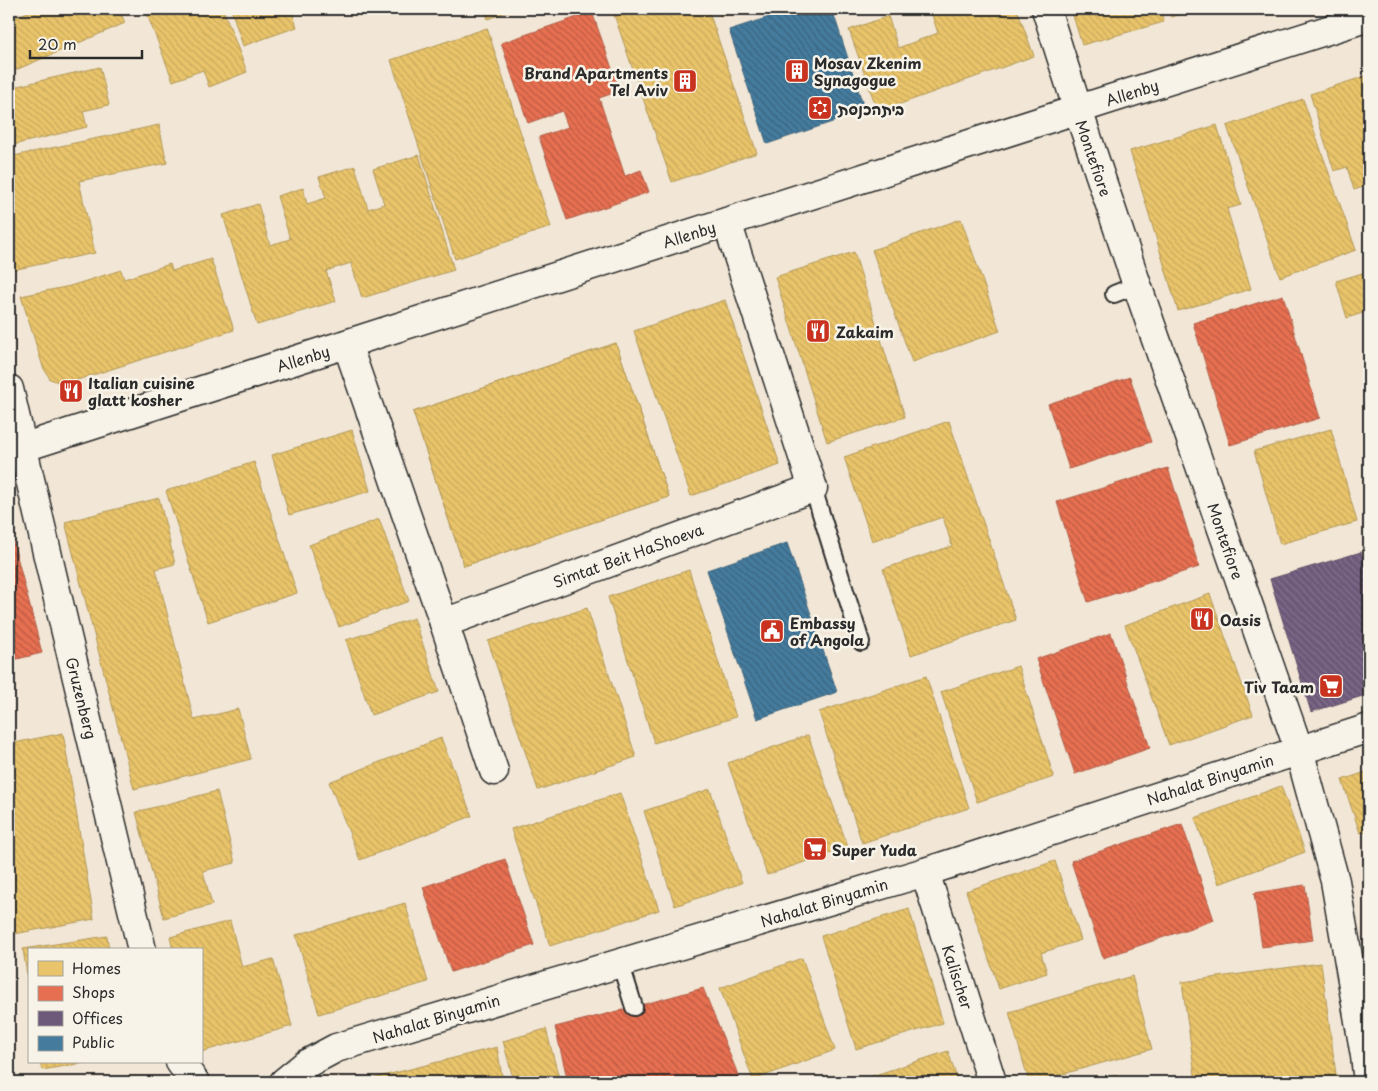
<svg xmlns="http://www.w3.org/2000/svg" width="1378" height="1091" font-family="'Playpen Sans','Playpen Sans Hebrew',sans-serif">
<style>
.built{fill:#ecd8c0}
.homes{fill:url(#homes-back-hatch);stroke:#b09657}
.shops{fill:url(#shops-back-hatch);stroke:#af5b46}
.offices{fill:url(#offices-back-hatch);stroke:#594b62}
.public{fill:url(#public-back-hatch);stroke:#3d637b}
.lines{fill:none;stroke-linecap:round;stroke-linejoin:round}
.lane-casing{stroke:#2b2b2b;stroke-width:20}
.street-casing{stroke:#2b2b2b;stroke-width:31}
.lane{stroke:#f7f3e8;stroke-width:16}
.street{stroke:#f7f3e8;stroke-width:28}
.labels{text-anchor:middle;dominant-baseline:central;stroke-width:5;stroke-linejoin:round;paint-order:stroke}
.poi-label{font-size:15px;font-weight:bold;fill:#2b2b2b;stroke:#f7f3e8;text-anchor:start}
.street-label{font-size:15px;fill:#2b2b2b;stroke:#f7f3e8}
</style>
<defs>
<pattern id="homes-back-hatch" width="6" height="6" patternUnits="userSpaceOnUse" patternTransform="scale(1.25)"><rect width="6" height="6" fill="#e9c46a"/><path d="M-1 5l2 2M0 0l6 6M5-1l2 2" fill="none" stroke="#c8a95c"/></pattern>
<pattern id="shops-back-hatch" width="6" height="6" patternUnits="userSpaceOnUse" patternTransform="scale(1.25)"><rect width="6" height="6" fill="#e76f51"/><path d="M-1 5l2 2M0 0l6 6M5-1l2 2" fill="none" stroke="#bb5b43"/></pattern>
<pattern id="offices-back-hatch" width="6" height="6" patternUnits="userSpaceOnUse" patternTransform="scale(1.25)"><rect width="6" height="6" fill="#6d597a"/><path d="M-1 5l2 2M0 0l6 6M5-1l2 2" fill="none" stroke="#82728b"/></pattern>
<pattern id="public-back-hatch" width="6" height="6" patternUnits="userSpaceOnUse" patternTransform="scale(1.25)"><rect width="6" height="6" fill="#457b9d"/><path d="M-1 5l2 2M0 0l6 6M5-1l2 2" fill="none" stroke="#3a6580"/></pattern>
</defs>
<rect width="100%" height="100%" fill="#f2e7d6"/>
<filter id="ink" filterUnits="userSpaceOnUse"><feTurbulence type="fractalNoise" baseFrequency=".02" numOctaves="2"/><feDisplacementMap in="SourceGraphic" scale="10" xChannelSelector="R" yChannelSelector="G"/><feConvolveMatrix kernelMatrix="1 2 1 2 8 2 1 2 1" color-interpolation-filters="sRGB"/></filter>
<g filter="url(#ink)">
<path class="built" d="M137 1075 138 1082H68Z"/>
<g class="homes">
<path d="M34 9H119L125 23 11 72 9 66V20Z"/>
<path d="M145 9H223L247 72 209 87 203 70 173 81Z"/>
<path d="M231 9H291L297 27 243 46Z"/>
<path d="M484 9H514L488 19Z"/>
<path d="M612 9H708L757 153 672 182Z"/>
<path d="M719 9H741L721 16Z"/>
<path d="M930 9H1017L1034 56 878 112 849 30 888 16 898 48 938 33Z"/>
<path d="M1071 9H1160L1164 22 1082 45Z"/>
<path d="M1169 9H1200L1171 17Z"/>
<path d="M487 28 551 227 455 259 391 60Z"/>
<path d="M100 67 109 105 83 111 87 127 9 146V88Z"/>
<path d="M1369 75V185L1354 190 1347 167 1334 171 1310 94Z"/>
<path d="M1303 99 1356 250 1280 277 1227 126Z"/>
<path d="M159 125 167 163 79 181 95 253 12 270 9 254V157Z"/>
<path d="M1217 125 1241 205 1227 209 1251 289 1178 311 1130 151Z"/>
<path d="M419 155 454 270 362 298 351 263 326 271 336 301 257 325 223 215 258 204 270 245 290 239 277 196 303 188 307 204 326 198 319 177 355 166 368 209 384 204 373 169Z"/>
<path d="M961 219 1000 331 912 362 872 250Z"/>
<path d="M854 252 905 417 827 442 775 277Z"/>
<path d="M211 259 234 330 74 381 61 383 50 379 43 367 21 296 70 286 121 270 124 279 170 264 172 271Z"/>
<path d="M1369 271V311L1347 318 1336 281Z"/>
<path d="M725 300 780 465 691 496 634 331Z"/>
<path d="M616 343 669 497 588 524 574 481 582 478 572 446 510 467 536 542 464 566 413 412Z"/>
<path d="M616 343 669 497 464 566 413 412Z"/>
<path d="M949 421 1016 620 911 655 883 569 952 546 943 517 872 541 844 457Z"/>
<path d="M1331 429 1357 522 1280 544 1254 451Z"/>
<path d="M352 430 370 491 289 515 272 455Z"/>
<path d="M254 462 297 593 208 622 166 491Z"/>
<path d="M159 498 175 564 156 569 194 720 238 709 251 759 134 789 65 522Z"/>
<path d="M379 519 409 601 339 627 309 545Z"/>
<path d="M689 570 736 717 654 743 608 597Z"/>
<path d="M1210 594 1253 715 1169 745 1125 625Z"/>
<path d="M587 608 636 757 538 790 488 641Z"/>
<path d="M414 618 439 692 371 715 346 640Z"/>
<path d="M1018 666 1054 777 977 802 941 692Z"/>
<path d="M926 676 969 808 862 843 819 712Z"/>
<path d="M63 733 94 919 9 935V744Z"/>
<path d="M808 735 848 847 767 875 728 763Z"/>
<path d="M441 738 472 816 360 860 329 782Z"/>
<path d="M1369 771V830L1360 833 1342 780Z"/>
<path d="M1281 786 1305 852 1219 884 1195 818Z"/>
<path d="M710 789 742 883 675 906 644 811Z"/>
<path d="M217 791 235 863 203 871 212 905 164 918 136 812Z"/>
<path d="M620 793 659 910 550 946 511 829Z"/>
<path d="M1055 861 1081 940 1041 953 1047 973 999 989 966 891Z"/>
<path d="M405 903 428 982 319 1014 296 935Z"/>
<path d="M909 909 943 1023 856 1049 821 936Z"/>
<path d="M230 921 242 967 273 959 292 1026 201 1052V950H173L170 937Z"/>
<path d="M107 936 109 950H29V988L23 949Z"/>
<path d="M802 958 835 1050 753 1080 720 988Z"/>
<path d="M1321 963 1337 1082H1196L1182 982Z"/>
<path d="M1132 976 1152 1049 1035 1082H1029L1009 1012Z"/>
<path d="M546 1029 560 1082H514L503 1041Z"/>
<path d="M497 1047 503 1082H359Z"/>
<path d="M948 1051 958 1082H854Z"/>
<path d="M40 1062H89L42 1070Z"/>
<path d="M1116 1075 1119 1082H1093Z"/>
</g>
<g class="shops">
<path d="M592 12 620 91 599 98 625 176 641 170 649 192 567 220 539 137 568 127 562 111 528 123 501 43Z"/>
<path d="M1283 295 1320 418 1230 445 1193 323Z"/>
<path d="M1130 377 1151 442 1069 469 1048 404Z"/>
<path d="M1168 468 1199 567 1088 602 1057 502Z"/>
<path d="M12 537 42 653 9 661V538Z"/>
<path d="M1111 633 1150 748 1075 774 1036 659Z"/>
<path d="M1182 824 1214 920 1103 958 1071 861Z"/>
<path d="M505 859 534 945 451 972 423 887Z"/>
<path d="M1305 885 1313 940 1262 947 1254 893Z"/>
<path d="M703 988 741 1082H568L555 1027 634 1007Z"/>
</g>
<path class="offices" d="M1361 552 1369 580V694L1311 712 1270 579Z"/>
<g class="public">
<path d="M794 9H832L865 111 767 144 729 30Z"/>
<path d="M787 543 837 692 757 719 707 570Z"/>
</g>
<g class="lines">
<defs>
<g id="lane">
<path d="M1114 294 1137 285"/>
<path d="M813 488 861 642"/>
<path d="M620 962 634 1007"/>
</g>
<g id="street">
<path d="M1046 9 1078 110 1137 285 1299 750 1335 881 1365 1056 1368 1082"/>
<path d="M347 344 444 623 813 488 727 222"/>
<path d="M9 389 53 578 142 950"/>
<path d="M9 452 1104 101 1369 17"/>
<path d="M444 623 494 771"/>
<path d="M925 872 992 1082"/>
<path d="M180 1062 195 1082"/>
<path d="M284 1082 306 1064 336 1048 925 872 1369 728"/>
</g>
</defs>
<use href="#lane" class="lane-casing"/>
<use href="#street" class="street-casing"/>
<use href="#lane" class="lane"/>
<use href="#street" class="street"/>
</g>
</g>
<defs>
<symbol id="building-square" viewBox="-11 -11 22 22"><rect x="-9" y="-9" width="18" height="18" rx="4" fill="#c8321e" stroke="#f7f3e8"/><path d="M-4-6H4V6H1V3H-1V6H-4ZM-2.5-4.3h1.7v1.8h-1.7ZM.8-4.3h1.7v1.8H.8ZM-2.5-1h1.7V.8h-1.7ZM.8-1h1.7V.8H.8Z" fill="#fff"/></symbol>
<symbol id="synagogue-square" viewBox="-11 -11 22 22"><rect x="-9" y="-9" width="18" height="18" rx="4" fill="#c8321e" stroke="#f7f3e8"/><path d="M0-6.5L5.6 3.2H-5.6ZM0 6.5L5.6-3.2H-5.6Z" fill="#fff"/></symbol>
<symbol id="restaurant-square" viewBox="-11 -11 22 22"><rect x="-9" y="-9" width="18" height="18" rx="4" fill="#c8321e" stroke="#f7f3e8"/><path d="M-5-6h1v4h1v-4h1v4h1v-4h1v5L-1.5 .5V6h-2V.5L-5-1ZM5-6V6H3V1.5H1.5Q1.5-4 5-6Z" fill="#fff"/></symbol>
<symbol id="civic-square" viewBox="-11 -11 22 22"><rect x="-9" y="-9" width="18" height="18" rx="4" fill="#c8321e" stroke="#f7f3e8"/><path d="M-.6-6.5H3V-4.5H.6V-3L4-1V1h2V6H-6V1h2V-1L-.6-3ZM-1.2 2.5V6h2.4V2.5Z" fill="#fff"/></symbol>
<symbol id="supermarket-square" viewBox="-11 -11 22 22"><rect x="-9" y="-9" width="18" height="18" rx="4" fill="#c8321e" stroke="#f7f3e8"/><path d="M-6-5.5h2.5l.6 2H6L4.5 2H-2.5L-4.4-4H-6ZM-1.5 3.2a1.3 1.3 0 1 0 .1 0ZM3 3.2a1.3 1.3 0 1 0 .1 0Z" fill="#fff"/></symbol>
</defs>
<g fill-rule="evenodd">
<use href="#building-square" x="783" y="57" width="28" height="28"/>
<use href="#building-square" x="671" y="67" width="28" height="28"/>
<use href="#synagogue-square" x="806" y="94" width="28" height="28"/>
<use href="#restaurant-square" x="804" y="317" width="28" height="28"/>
<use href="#restaurant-square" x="57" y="377" width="28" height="28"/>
<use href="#restaurant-square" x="1188" y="605" width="28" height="28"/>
<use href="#civic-square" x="758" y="617" width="28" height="28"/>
<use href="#supermarket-square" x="1317" y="672" width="28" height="28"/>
<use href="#supermarket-square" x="801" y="835" width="28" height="28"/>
</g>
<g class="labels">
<g class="poi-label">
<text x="814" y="62">Mosav Zkenim<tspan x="814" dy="17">Synagogue</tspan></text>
<text x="668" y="72" text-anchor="end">Brand Apartments<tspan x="668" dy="17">Tel Aviv</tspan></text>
<text x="838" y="108">ביתהכנסת</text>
<text x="836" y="331">Zakaim</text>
<text x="88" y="382">Italian cuisine<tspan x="88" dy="17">glatt kosher</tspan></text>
<text x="1220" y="619">Oasis</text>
<text x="790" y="622">Embassy<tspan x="790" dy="17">of Angola</tspan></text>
<text x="1314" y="686" text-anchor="end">Tiv Taam</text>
<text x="832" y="849">Super Yuda</text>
</g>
<g class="street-label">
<text transform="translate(1132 92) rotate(-18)">Allenby</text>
<text transform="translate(1094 158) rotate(71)">Montefiore</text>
<text transform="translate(689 234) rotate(-18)">Allenby</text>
<text transform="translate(303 358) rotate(-18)">Allenby</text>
<text transform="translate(1226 541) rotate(71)">Montefiore</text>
<text transform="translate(628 555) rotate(-20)">Simtat Beit HaShoeva</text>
<text transform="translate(82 698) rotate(76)">Gruzenberg</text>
<text transform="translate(1210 779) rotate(-18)">Nahalat Binyamin</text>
<text transform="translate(824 902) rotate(-17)">Nahalat Binyamin</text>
<text transform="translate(958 977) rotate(72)">Kalischer</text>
<text transform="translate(436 1018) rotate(-17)">Nahalat Binyamin</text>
</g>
</g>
<rect width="1378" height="1091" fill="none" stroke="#f7f3e8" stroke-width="30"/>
<rect x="15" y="15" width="1348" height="1061" fill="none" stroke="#2b2b2b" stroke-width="2" filter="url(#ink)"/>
<rect x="28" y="948" width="175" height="115" fill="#f7f3e8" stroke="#a5a39c"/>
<rect x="38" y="961" width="25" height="15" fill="#e9c46a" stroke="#a5a39c"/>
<text x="72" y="974" font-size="15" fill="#2b2b2b">Homes</text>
<rect x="38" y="986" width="25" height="15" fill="#e76f51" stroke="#a5a39c"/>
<text x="72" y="998" font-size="15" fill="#2b2b2b">Shops</text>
<rect x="38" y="1011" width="25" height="15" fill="#6d597a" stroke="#a5a39c"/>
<text x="72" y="1024" font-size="15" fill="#2b2b2b">Offices</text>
<rect x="38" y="1036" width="25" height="15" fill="#457b9d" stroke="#a5a39c"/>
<text x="72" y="1048" font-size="15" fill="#2b2b2b">Public</text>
<path d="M30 50v8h112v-8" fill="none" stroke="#2b2b2b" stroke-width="2.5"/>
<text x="38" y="50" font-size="15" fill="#2b2b2b" stroke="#f7f3e8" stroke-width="4" paint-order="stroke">20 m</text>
</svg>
